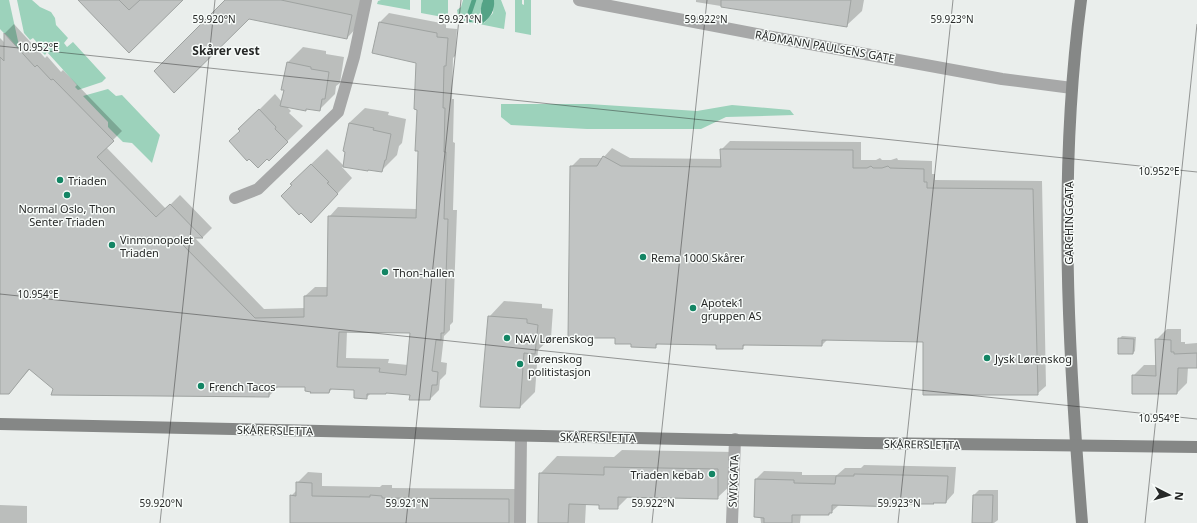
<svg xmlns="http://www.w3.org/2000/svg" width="1197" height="523" font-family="'Noto Sans',sans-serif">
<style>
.green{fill:#9cd2bb}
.water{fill:#54a386}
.shadow{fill:#0003;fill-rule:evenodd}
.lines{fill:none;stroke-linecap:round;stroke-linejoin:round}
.stream{stroke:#54a386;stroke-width:4.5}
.building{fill:#c1c4c3;stroke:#9fa3a1;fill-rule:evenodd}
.street{stroke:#a7a8a8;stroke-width:12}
.secondary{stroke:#858786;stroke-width:12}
.ticks{fill:none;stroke:#272928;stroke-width:1;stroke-opacity:0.45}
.poi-dot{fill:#138564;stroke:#f8fcfa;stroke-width:1.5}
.labels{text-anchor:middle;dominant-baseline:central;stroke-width:3;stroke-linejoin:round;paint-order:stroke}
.street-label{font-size:11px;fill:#272928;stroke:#f8fcfa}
.poi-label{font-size:11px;fill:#272928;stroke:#f8fcfa;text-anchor:start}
.neighbourhood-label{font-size:12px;font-weight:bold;fill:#272928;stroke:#f8fcfa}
.ticks-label{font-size:10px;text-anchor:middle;fill:#272928;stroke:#f8fcfa;stroke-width:3;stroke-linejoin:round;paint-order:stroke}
</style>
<rect width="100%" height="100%" fill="#eaeeec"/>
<g class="green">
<path d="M0 0H9L20 50 0 29Z"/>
<path d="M17 0H32L40 7 51 12 55 18 56 25 68 38 64 43 67 47 73 42 106 78 102 82 78 90 75 87 77 85 47 52 45 55 40 50 42 48 33 38 30 40 24 33Z"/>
<path d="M381 0H410V10L377 4 378 1Z"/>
<path d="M421 0H448V18L421 13Z"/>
<path d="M463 0H483L480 13 484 23 493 13 494 0H501L506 13 504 29 459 20 457 10 461 7Z"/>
<path d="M515 0H522V4L524 5V0H531V35L515 32Z"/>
<path d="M108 89 116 96 122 95 160 135 152 163 132 143 123 142 108 127V122L83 96Z"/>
<path d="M501 104H589L697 111 732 105 790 110 794 115 726 117 701 129H587L511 125 501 117Z"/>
</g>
<path class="water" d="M483 0H494C495 10 491 17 483 23 480 15 480 8 483 0Z"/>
<g class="shadow">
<path d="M79 0H182L129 52Z"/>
<path d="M227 0H366L362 22 347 38Z"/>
<path d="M696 0H864L862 11 846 26 696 2Z"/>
<path d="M389 13 446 24V28L457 29 455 56 453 58 452 99H454L453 142 455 143 453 210H457L453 322 450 325V330L444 336 441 362 447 363 446 374 440 380 439 390 430 399 411 394 387 392 386 393H371L366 398 355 389 333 388 329 392 306 386 278 387 269 396 54 388 30 369 9 393H0V38L5 43V33L14 24 45 58 47 56 61 72 63 70 122 131 106 147 166 209 180 195 212 228 203 237H194L264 309 305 308V296L315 287H328L329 217 338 207 417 209 419 150 417 62 380 22ZM347 331 411 332 408 365 388 363 389 359 346 358Z"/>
<path d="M303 47 326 51V54L344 57 340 83 336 86 335 94 319 110 307 108 306 110 286 106 291 111 289 113 303 126 269 159 240 129 275 94 282 102 288 62Z"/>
<path d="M365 108 389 112 388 115 406 119 402 143 399 146 397 155 381 171 349 123Z"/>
<path d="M730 141 861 142V160H876L880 158 882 160H891L897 158 898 160 932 161V174H935V180L1042 181 1046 386 1037 394 924 341 827 340 822 345 746 344 742 348 717 344 659 343 655 347 571 167 580 158H603L612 148 630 158 722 159V149Z"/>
<path d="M327 149 344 166 342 167 352 178 326 206 293 185 307 168Z"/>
<path d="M504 301 542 304V308L553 309 551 338 538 350 535 392 520 407 489 317Z"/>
<path d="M1167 329H1181V342H1185V344L1197 343V367H1188L1187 383 1177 393 1133 376 1144 365H1156V340Z"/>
<path d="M1122 336 1136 337 1135 351 1133 353 1119 339Z"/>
<path d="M622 450 735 452V481L717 498 629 496 617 508 600 504H586L585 523H539L540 474 557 456 614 457Z"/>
<path d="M864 465 956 467 954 493 946 502H935L934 503H903L900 506 839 505 829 514H801L800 523H761L756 479 764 471 802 472V475H837L845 468H861Z"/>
<path d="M308 472 322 473V486L380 487 382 485H392V488L519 489V523H291V496L297 490V483Z"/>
<path d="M979 490H998V520L994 523H973L974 495Z"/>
<path d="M0 505 27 506V523H0Z"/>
</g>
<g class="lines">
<path class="stream" d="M470 20V12L474 0"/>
</g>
<g class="building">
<path d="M78 0H119L129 10 140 0H183L129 53Z"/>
<path d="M225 0H281L352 15 347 39 249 19 174 93 154 71Z"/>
<path d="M721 0H851L847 27 721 7Z"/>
<path d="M379 22 437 33V37L448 38 446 66H444L443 108H445L444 152H446L444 219H448L444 333H441V340H436L432 371 438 372 437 385H432L430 400H409L410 395 386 393V394H367V399L354 398V390L330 389 329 393H310L311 392 305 391V387H269V397L51 395 53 389 29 369 9 394H0V57L4 61V33L35 67 37 65 51 80 53 79 114 141 97 157 156 217 170 204 203 238H176L255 318 304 317V296H327L328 216 416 218 418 151H415L417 110 414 109 416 63 372 53ZM339 332 410 333 406 375 379 372 380 368 337 367Z"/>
<path d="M287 62 311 67V69L329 72 325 99H322L320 111 306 109V111L280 106 284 90H281Z"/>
<path d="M259 109 276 127 275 129 288 142 269 161 267 159 258 168 249 159 247 161 229 141 240 131 238 129Z"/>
<path d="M349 123 374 128 373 130 391 134 386 160H385L382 172 368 170V171L343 167 345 152 343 151Z"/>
<path d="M720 149 853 150V168H867L871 166 873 168H882L888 166 890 168 924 169V182H927V188L1033 189 1038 395H923V342L822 340V346L743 345V349H716V345L656 344V348L631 347V344H615V338H568L570 166H597L603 156 621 166 721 167Z"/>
<path d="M311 164 329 182 327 183 338 194 311 223 301 213 299 215 281 196 292 185 290 184Z"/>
<path d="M488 316 527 319V323L538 325 535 354 524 353 520 408 480 407Z"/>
<path d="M1118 338 1134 339 1133 354H1118Z"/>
<path d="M1155 339 1171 340V352H1174V354L1197 353V368H1178L1177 394H1132V375L1156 376Z"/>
<path d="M604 467 718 469V499L618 497V509H599V505L569 504 568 523H538L539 473 604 475Z"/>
<path d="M854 474 948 476 946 503H933L934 504H901V507L832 505V513H829V515H792V523H764V518L754 517 755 479 794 480V483L835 484 836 476H854Z"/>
<path d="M296 482 312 483V496L370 497V495L382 496V498L509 499V523H290V495L296 496Z"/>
<path d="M973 495H993L992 523H972Z"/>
</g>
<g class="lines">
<g class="street">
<path d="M579 0 783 39 1002 79 1072 88"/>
<path d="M235 198 258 189 338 112 354 57 366 0"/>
<path d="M520 523 521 436"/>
<path d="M732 523 735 439"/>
</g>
<g class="secondary">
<path d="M1081 0C1058 173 1068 349 1082 523"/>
<path d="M0 424 865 443 1197 447"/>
</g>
</g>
<path class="ticks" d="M0 46 1197 172M0 294 1197 419M160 523 215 0M406 523 461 0M652 523 707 0M898 523 953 0M1145 523 1197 24"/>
<g class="poi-dot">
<circle cx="60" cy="180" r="4"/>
<circle cx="67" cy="195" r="4"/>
<circle cx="112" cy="245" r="4"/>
<circle cx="643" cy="257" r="4"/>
<circle cx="385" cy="272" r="4"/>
<circle cx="693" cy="308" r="4"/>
<circle cx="507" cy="338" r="4"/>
<circle cx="987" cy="358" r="4"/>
<circle cx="520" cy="364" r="4"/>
<circle cx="201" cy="386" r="4"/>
<circle cx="712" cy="474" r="4"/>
</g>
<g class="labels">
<g class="street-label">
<text transform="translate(825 46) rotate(10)">RÅDMANN PAULSENS GATE</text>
<text transform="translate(1068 223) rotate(-90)">GARCHINGGATA</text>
<text transform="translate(275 430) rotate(1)">SKÅRERSLETTA</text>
<text transform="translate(598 437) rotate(1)">SKÅRERSLETTA</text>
<text transform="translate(922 444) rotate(1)">SKÅRERSLETTA</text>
<text transform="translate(733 481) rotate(-88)">SWIXGATA</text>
</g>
<g class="poi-label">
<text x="68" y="180">Triaden</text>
<text x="67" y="208" text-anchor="middle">Normal Oslo, Thon<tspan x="67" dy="13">Senter Triaden</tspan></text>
<text x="120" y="239">Vinmonopolet<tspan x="120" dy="13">Triaden</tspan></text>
<text x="651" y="257">Rema 1000 Skårer</text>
<text x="393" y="272">Thon-hallen</text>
<text x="701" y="302">Apotek1<tspan x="701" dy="13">gruppen AS</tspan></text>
<text x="515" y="338">NAV Lørenskog</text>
<text x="528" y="358">Lørenskog<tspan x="528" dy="13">politistasjon</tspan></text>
<text x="995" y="358">Jysk Lørenskog</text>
<text x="209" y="386">French Tacos</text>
<text x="704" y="474" text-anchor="end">Triaden kebab</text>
</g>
<g class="neighbourhood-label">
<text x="226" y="50">Skårer vest</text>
</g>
</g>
<g class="ticks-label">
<text x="214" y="23">59.920°N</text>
<text x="460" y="23">59.921°N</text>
<text x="706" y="23">59.922°N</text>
<text x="952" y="23">59.923°N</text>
<text x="38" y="51">10.952°E</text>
<text x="1159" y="175">10.952°E</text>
<text x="38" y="298">10.954°E</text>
<text x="1159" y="422">10.954°E</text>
<text x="161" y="507">59.920°N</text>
<text x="407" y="507">59.921°N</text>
<text x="653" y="507">59.922°N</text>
<text x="899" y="507">59.923°N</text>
</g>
<g transform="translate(1169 495) rotate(96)" stroke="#f8fcfa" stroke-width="3" paint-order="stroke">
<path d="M0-3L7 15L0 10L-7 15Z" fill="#272928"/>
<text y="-6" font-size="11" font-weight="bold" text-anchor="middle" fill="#272928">N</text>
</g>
</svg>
